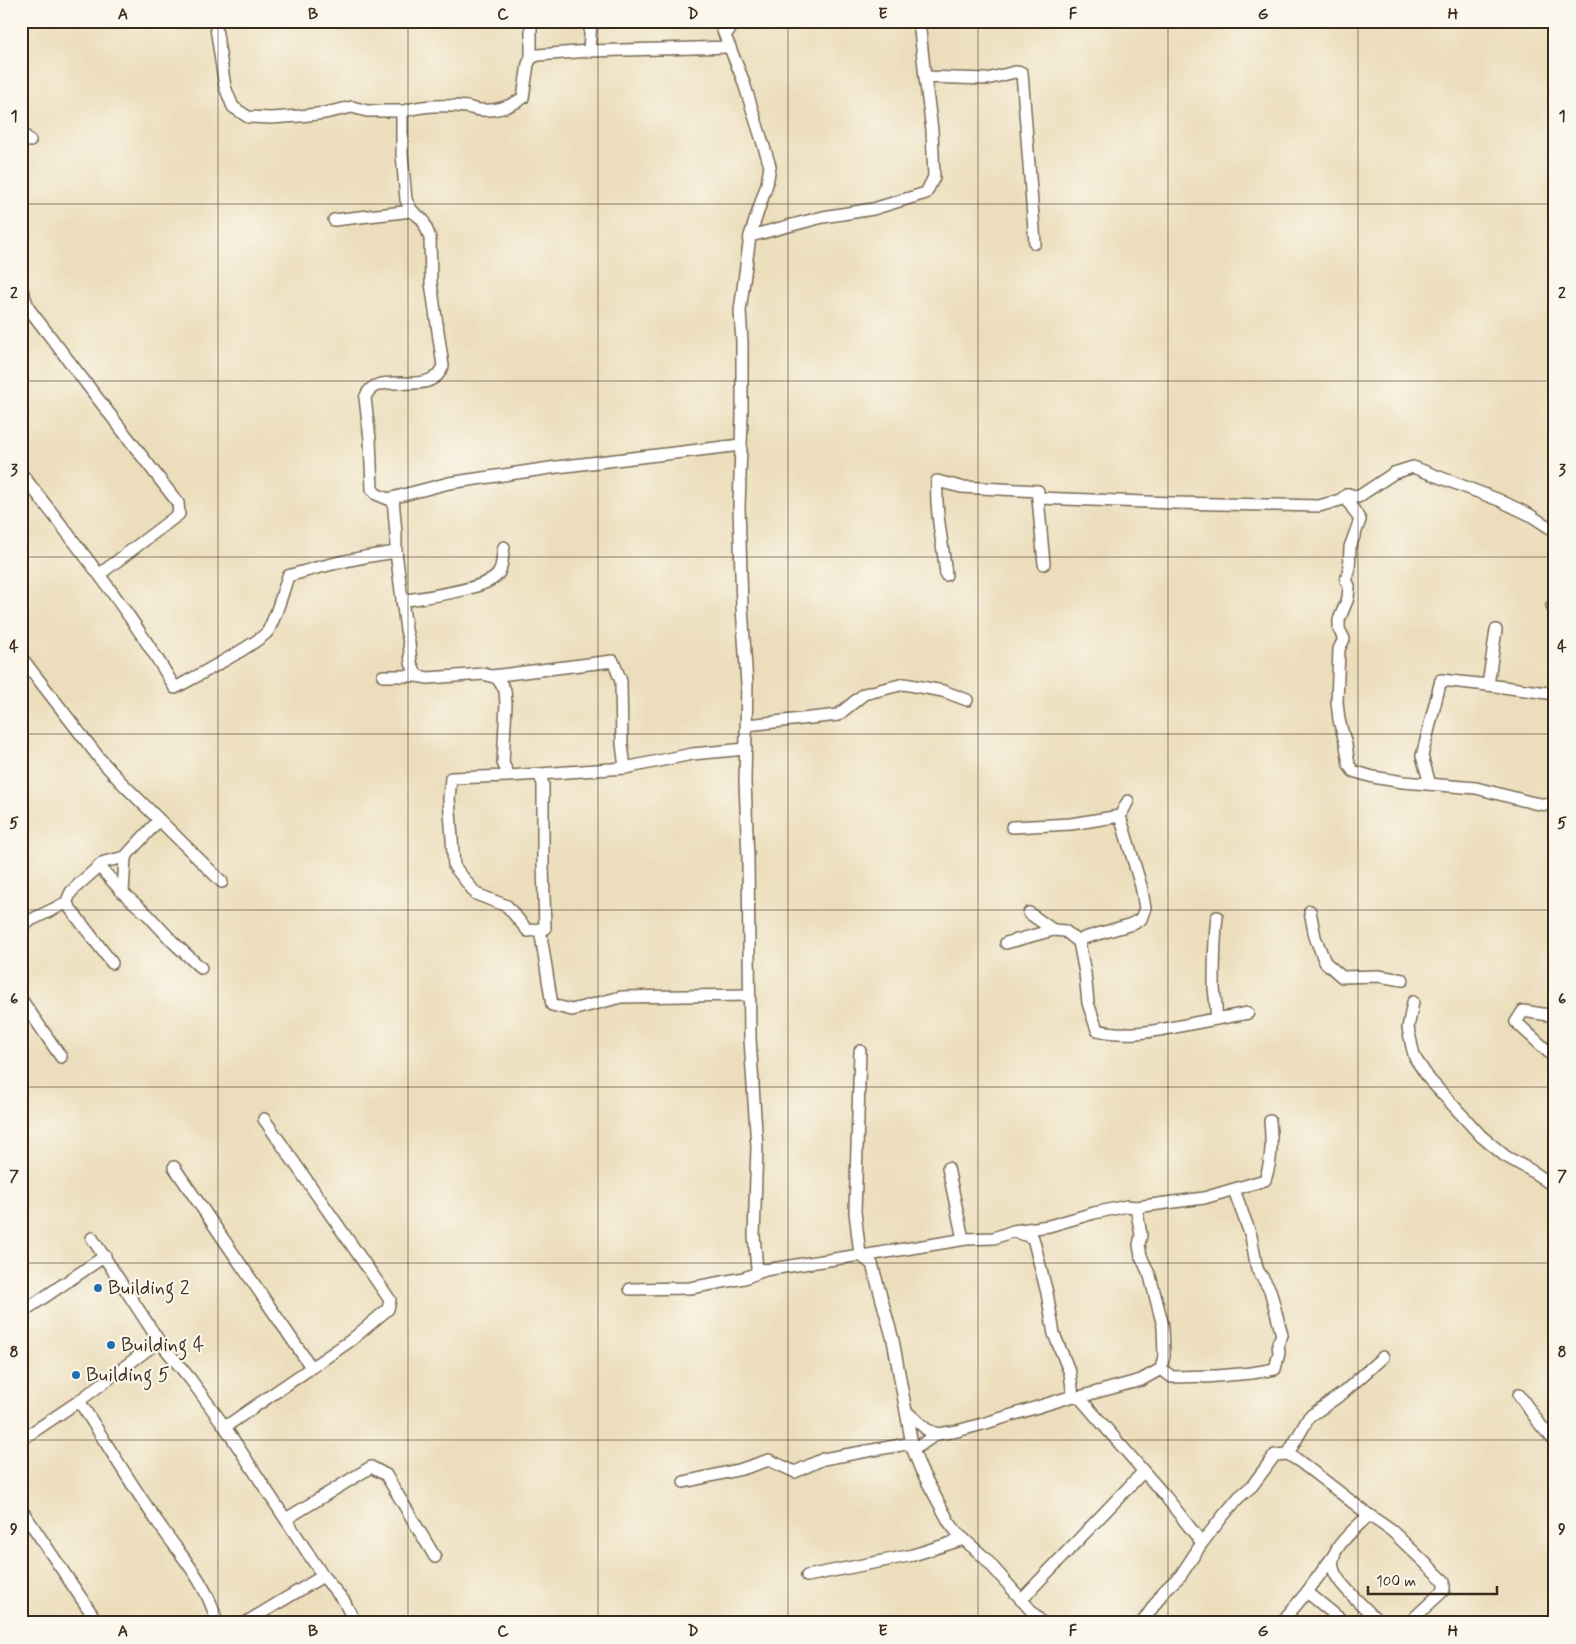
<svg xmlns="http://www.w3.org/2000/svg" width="1576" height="1644" font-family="Mynerve,sans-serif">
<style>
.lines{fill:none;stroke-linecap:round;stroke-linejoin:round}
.minor-casing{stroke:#796955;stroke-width:14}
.minor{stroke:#fff;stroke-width:11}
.grid{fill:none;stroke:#3b2a1e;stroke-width:1;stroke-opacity:0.55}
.poi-dot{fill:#1f6fb2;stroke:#fbf7ec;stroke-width:2}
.labels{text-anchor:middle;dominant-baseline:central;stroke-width:4.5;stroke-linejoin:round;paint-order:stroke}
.poi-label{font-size:20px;fill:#3b2a1e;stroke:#fbf7ec;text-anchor:start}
.neatline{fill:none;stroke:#3b2a1e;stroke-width:2}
.grid-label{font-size:16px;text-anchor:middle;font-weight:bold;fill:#3b2a1e}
</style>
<rect width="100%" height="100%" fill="#fbf7ec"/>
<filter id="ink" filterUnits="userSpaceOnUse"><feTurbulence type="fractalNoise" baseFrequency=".02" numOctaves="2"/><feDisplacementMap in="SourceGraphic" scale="10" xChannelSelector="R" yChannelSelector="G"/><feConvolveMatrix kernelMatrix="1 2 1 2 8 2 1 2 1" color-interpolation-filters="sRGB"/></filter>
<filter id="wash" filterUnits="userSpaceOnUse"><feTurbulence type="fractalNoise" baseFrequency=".0096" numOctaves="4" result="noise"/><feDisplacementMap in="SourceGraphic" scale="20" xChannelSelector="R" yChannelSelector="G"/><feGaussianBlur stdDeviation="1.12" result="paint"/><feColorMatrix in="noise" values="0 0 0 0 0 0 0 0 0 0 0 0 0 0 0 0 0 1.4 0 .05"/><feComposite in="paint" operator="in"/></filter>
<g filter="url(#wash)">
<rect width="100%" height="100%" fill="#ecdebc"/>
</g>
<g filter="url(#ink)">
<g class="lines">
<defs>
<g id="minor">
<path d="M215 21 225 87 233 107 248 117 271 118 300 116 325 113 352 107 367 111H404"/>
<path d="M591 21 589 51 730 47"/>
<path d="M719 21 743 80 770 166 767 184 750 236 740 311 742 342V416L739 507 742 607 747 684 745 781 748 859 750 1039 757 1147 754 1236 757 1269 765 1270 860 1255 872 1264 893 1340 913 1450 921 1470 949 1522 959 1535 984 1557 1042 1623"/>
<path d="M919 21 925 77"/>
<path d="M725 35 737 21"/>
<path d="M589 51 538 55 531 58 528 64 523 98C511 106 497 111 482 110 477 110 472 108 467 107 446 105 424 105 404 111L402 114V154L406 200 412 211 423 220 430 238 431 283 443 366C430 401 375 366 365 398L370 439 372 489 376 494 388 499 449 483 557 467 741 445"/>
<path d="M531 58V21"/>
<path d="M21 132 30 141"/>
<path d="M334 220 412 211"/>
<path d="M750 236 823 217 873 209 926 193 934 177 932 130 925 77 987 79 1015 72 1022 73 1035 243"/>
<path d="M21 288 29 309 178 503 179 514 100 574"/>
<path d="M21 473C75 543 131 612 175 688 190 680 262 641 268 631 277 614 282 595 288 576 324 565 358 557 396 552V534L393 498"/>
<path d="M1348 494V501L1360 520 1350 547 1349 571 1346 580 1349 586 1348 598 1339 620V629L1344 639 1339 649 1337 702 1339 720 1346 745 1349 765 1353 771 1373 777 1403 782 1476 788 1534 803 1555 806"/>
<path d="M1038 498 1044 564"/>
<path d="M396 552 406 630 409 642 411 663 417 676 428 678 484 674 497 678 505 690 506 704 503 763 509 776 539 774 543 784V865L545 928 528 931 507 906 476 894 454 866 449 798 451 778 509 776"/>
<path d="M946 575C943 544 935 512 937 481L961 487 1038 491V498L1173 503 1319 506 1340 500 1348 494 1358 497 1394 473 1413 467 1499 500 1530 515 1550 528 1555 529"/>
<path d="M402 601C423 597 487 590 498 574 503 568 502 555 504 547"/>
<path d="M1552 606 1555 612"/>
<path d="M21 657 100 759 121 782 222 882"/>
<path d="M383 676H417"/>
<path d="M492 676 613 661 621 681 622 744 625 768 539 774"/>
<path d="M1488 685 1555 694"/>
<path d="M747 725 838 715 864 694 904 684 943 691 967 700"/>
<path d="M625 768 692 754 746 749"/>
<path d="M1430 784 1422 756 1441 680 1488 685 1496 630"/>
<path d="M1120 816 1141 886 1145 908 1141 919 1129 925 1084 938 1079 942 1085 973 1088 1003 1097 1030C1136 1040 1178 1025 1216 1019"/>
<path d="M1012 827 1071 824 1120 816 1128 801"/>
<path d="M99 866 123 893 148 915 173 942 201 968"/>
<path d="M123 893 125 857"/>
<path d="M66 903 112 963"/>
<path d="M1310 911 1315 937 1325 962 1342 977 1378 976 1403 980"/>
<path d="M1029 913 1053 930"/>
<path d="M1217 917C1214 940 1214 965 1214 988 1215 998 1217 1008 1216 1019L1248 1013"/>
<path d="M21 928 31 920 66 903 71 892 79 884 104 862 125 857 159 820"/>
<path d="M540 929 552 1005 572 1010 621 997 749 995"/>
<path d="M1006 943 1053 930 1065 931 1079 942"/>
<path d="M21 999 61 1057"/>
<path d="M1413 1002 1408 1028 1412 1047 1415 1058 1429 1079 1481 1136 1505 1156 1532 1171 1555 1187"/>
<path d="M1555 1016 1523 1011 1516 1022 1555 1058"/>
<path d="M860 1051 855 1212 860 1255"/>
<path d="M174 1167 311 1367"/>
<path d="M948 1168 963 1239"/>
<path d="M1136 1207 1141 1235 1139 1245 1141 1256 1150 1276 1163 1326 1164 1356 1161 1369 1172 1377 1213 1376"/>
<path d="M1017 1232 1033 1238 1047 1293 1054 1334 1070 1373 1073 1396"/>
<path d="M92 1238 159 1341 191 1380 225 1427 323 1576 344 1601 355 1623"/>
<path d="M862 1256 966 1239 994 1238 1013 1231 1049 1226 1094 1213 1127 1206 1136 1207 1204 1198 1265 1180C1272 1160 1272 1142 1270 1121"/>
<path d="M630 1289 690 1288 744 1278 765 1270"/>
<path d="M21 1313 105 1256"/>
<path d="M1205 1377 1252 1373 1275 1369 1279 1353 1278 1343 1282 1335 1270 1290 1257 1269 1251 1236 1234 1190"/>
<path d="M1519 1395 1542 1427 1555 1441"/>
<path d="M1079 1397 1141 1380 1161 1369"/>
<path d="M79 1401C106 1442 131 1485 159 1524 181 1556 208 1584 217 1623"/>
<path d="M906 1411 926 1429 937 1434 957 1431 986 1423 1073 1396 1079 1397 1166 1497 1202 1543"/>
<path d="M225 1427 350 1341 388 1309 390 1300 264 1119"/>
<path d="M21 1440 79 1401 159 1341"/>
<path d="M913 1450 937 1434"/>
<path d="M1288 1454 1309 1417 1343 1393 1383 1357"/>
<path d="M684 1482 742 1469 769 1460 795 1472 823 1459 912 1443"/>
<path d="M21 1509 98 1623"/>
<path d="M1369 1515C1358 1526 1345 1536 1337 1549 1333 1555 1331 1564 1334 1571 1339 1586 1368 1610 1380 1623"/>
<path d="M286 1519 371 1467 386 1475 435 1557"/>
<path d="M807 1576 913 1555 964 1539"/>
<path d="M1307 1592 1345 1623"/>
<path d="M1021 1600 1143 1472"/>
<path d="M245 1623 323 1576"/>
<path d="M1142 1623 1164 1591 1181 1575 1202 1543 1223 1516 1239 1497 1252 1486 1275 1455 1288 1454 1299 1461 1369 1515 1392 1531 1444 1581V1590L1415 1617 1412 1623"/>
<path d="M1281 1623 1307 1592 1334 1555"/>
</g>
</defs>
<use href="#minor" class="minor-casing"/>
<use href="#minor" class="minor"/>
</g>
</g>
<path class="grid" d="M218 21V1623M408 21V1623M598 21V1623M788 21V1623M978 21V1623M1168 21V1623M1358 21V1623M21 204H1555M21 381H1555M21 557H1555M21 734H1555M21 910H1555M21 1087H1555M21 1263H1555M21 1440H1555"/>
<g class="poi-dot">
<circle cx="98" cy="1288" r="5"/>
<circle cx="111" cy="1345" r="5"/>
<circle cx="76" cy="1375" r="5"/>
</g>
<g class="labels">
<g class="poi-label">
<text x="108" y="1288">Building 2</text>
<text x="121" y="1345">Building 4</text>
<text x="86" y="1375">Building 5</text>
</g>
</g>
<rect width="1576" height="1644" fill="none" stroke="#fbf7ec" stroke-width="55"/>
<path d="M1368 1586v8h129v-8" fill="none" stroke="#3b2a1e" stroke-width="2.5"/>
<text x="1376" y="1586" font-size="15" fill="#3b2a1e" stroke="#fbf7ec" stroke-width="4" paint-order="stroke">100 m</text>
<rect x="28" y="28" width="1520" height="1588" class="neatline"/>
<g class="grid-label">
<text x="123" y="19">A</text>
<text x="313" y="19">B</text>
<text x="503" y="19">C</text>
<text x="693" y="19">D</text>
<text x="883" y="19">E</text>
<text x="1073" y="19">F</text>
<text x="1263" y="19">G</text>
<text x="1453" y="19">H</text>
<text x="14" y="121">1</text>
<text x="1562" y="121">1</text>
<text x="14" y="298">2</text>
<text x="1562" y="298">2</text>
<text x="14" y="475">3</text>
<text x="1562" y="475">3</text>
<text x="14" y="651">4</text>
<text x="1562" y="651">4</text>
<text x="14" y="828">5</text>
<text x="1562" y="828">5</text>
<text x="14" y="1004">6</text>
<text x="1562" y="1004">6</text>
<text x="14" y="1181">7</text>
<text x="1562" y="1181">7</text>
<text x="14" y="1357">8</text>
<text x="1562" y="1357">8</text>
<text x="14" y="1534">9</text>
<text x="1562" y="1534">9</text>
<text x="123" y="1636">A</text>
<text x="313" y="1636">B</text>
<text x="503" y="1636">C</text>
<text x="693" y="1636">D</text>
<text x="883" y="1636">E</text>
<text x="1073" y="1636">F</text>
<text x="1263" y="1636">G</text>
<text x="1453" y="1636">H</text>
</g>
</svg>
